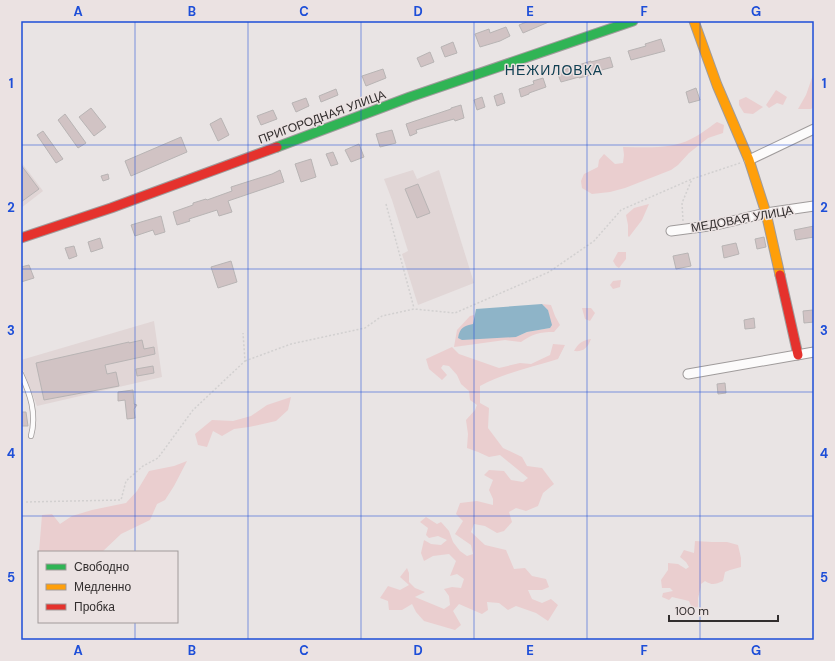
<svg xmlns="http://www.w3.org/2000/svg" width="835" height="661" font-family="'DM Sans',sans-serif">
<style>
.built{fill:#e1d6d6}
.green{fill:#eacecf}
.water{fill:#8eb4c8}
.building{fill:#d1c3c4;stroke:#b8b4b4}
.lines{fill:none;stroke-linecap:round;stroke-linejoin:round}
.lane-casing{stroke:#9f9b9b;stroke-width:6}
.street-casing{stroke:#9f9b9b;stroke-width:11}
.fast-casing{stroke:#9f9b9b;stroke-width:11}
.slow-casing{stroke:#9f9b9b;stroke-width:11}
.jam-casing{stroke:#9f9b9b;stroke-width:11}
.path{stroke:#d2d0d0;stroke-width:1.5;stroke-dasharray:2 2;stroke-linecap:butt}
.lane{stroke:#fcfbfb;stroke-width:4.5}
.street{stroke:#fcfbfb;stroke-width:9}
.fast{stroke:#30b455;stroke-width:9}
.slow{stroke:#ff9f0a;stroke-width:9}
.jam{stroke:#e5322d;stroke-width:9}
.grid{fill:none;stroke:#1d4ed8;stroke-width:1;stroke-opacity:0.55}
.labels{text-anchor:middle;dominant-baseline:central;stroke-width:3;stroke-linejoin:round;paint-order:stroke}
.street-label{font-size:12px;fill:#312d2d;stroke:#ebe2e2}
.quarter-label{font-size:14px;letter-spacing:1px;fill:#104053;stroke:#ebe2e2}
.neatline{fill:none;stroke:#1d4ed8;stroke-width:1.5}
.grid-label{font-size:13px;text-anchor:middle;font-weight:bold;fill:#1d4ed8}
</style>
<rect width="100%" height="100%" fill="#e9e4e4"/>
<g class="built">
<path d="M21 162 43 191 21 208Z"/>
<path d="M413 170 417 179 439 170 474 283 418 305 402 254 408 251 392 200 384 179Z"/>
<path d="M154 321 162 377 37 406 21 365V360Z"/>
</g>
<g class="green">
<path d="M814 72V107L811 109H798L806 95Z"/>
<path d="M776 90 787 97 783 105 777 103 769 108 766 105Z"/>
<path d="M746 97 763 107 753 114 744 113 739 105V100Z"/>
<path d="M717 122 724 125 723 133 708 138 689 153 678 165 671 170 625 188 610 192 592 194 582 188 581 181 584 174 598 167 599 160 604 154 615 164 623 163 624 155 623 147C645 147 670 150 691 139 700 135 708 128 717 122Z"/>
<path d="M649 204 642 220 629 237 628 236V225L626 215 634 208Z"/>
<path d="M618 252H626V259L619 268 616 266 613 261Z"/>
<path d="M621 280 620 287 613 289 610 285 613 281Z"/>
<path d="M542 304 551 305 555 316 560 325 554 332C539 332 533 334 521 342L505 340 454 347 457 330 470 316 474 315 473 324 516 337 527 332 550 328 548 310Z"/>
<path d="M582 308H591L595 313 590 321 585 319Z"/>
<path d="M591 339C588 347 584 352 574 351 578 343 583 340 591 339Z"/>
<path d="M553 344 565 345 558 359C532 367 504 373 480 386V403L489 408 488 428 503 448 522 457 527 466 542 468 554 484 543 493 538 506 526 511 516 508 509 512 512 522 504 531 497 533 485 526 474 524 471 532 485 545 506 550 514 569 525 568 532 576 546 579 549 587 542 590H528L532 599 542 603 551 599 558 605 548 621 536 613 516 606 508 610 499 603 487 602 488 610 482 614 459 604 453 611 461 625 455 630 424 621 416 612 412 604 402 610H389L388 601 380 598 388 586 400 590 409 585 400 577 407 568 409 573V582L415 588 425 592 415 597 444 609 450 605 449 596 444 589 452 587 461 588 464 579 457 574 450 576 456 561 449 554 433 556 424 561 421 553 424 540 431 544 441 545 447 540 438 536 429 538 426 535 428 528 420 522 426 517 437 524 441 522 449 531 453 542 460 551 467 556 473 554 471 545 455 534 463 521 456 514 460 503 477 501 493 505V499L489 490 493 480 484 475 489 470 504 471 511 480 523 482 528 478 500 455 489 457 478 452 467 448 468 434 466 420 475 410 477 405 470 400 469 391 461 384 457 375 449 366 443 365 441 368 447 375 442 380 429 369 426 359 452 347 459 354 499 368 520 363 531 364 550 355Z"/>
<path d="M291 397 288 410 276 421 249 427 234 429 222 436 213 431 207 447 198 445 195 434 212 420 233 421 251 416 267 405Z"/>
<path d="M187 461 174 486 165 500 157 504 150 520 121 534 102 552H39L42 515 52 514 60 524 72 516 92 510 116 505 126 503 137 491 149 471 174 466Z"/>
<path d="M695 541 712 542H727L738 545 741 558V567L730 570 725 572 723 581C715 584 713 586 705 581L701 584V587L698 598V607L692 608 689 601 672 597 669 600 662 597 663 593 673 591 670 588H662L661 580 668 570V563L678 564 686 569 689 567 686 562 680 557 684 550 694 553Z"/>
</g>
<path class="water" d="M542 304 548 310 552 325 550 328 527 332 516 337 462 340 458 338C460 327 464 326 473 324L476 309Z"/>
<g class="building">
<path d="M529 21H551L523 33 519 25Z"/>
<path d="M506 27 510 36 500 41 480 47 475 34 489 29 490 33Z"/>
<path d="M661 39 665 51 631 60 628 51 646 46 645 44Z"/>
<path d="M453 42 457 53 445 57 441 47Z"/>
<path d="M430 52 434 62 421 67 417 58Z"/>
<path d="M610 57 613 67 594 72 595 74 579 78V77L561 82 557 72 591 61V62Z"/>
<path d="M383 69 386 78 366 86 362 76Z"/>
<path d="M543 78 546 87 529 93V94L521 97 519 89 534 84 533 81Z"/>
<path d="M696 88 700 100 689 103 686 92Z"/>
<path d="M336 89 338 95 321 102 319 96Z"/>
<path d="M502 93 505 103 497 106 494 96Z"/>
<path d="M482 97 485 107 477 110 474 100Z"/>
<path d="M306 98 309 106 296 112 292 103Z"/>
<path d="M461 105 464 118 455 121 454 119 416 130 417 133 410 136 406 124 451 109V108Z"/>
<path d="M91 108 106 127 94 136 79 117Z"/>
<path d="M273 110 277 119 261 125 257 116Z"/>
<path d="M65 114 86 143 78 148 58 120Z"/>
<path d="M221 118 229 135 218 141 210 124Z"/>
<path d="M392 130 396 143 380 147 376 134Z"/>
<path d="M43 131 63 159 56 163 37 135Z"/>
<path d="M181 137 187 152 131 176 125 161Z"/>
<path d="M359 144 364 157 351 162 345 150Z"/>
<path d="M333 152 338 164 331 166 326 154Z"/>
<path d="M311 159 316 177 301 182 295 164Z"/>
<path d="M21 165 39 189 21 202Z"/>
<path d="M280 170 284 182 228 201 232 212 219 216 217 210 189 219 190 221 177 225 173 212 193 205V203L206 199 207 200 232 191 231 187 272 174Z"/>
<path d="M108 174 109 179 103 181 101 176Z"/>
<path d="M418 184 430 213 417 218 405 189Z"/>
<path d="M161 216 165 232 155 235 153 230 135 236 131 225Z"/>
<path d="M814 226V237L796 240 794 230Z"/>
<path d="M764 237 766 247 757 249 755 239Z"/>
<path d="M100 238 103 248 91 252 88 242Z"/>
<path d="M736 243 739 254 724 258 722 246Z"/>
<path d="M74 246 77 256 69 259 65 248Z"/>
<path d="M688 253 691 266 676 269 673 256Z"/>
<path d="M231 261 237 282 218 288 211 267Z"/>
<path d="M29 265 34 278 21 282V267Z"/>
<path d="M813 310 814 322 804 323 803 311Z"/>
<path d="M754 318 755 328 745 329 744 320Z"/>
<path d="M142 340 144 349 154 347 155 354 105 365 107 374 116 372 119 386 44 400 36 363 129 342V343Z"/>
<path d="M153 366 154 373 137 376 136 369Z"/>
<path d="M725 383 726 393 718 394 717 384Z"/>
<path d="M133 390 134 404 137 405 134 409 135 418 127 419 125 400 118 401V392Z"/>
<path d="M21 412H26L28 426H21Z"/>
</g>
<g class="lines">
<defs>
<path id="lane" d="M21 374C30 394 37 413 31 436"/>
<g id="street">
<path d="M749 160 814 129"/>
<path d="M671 231 716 225 766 213 814 206"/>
<path d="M688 374 814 352"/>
</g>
<path id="fast" d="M277 147 410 97 633 21"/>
<path id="slow" d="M694 21 717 85 749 160 766 213 780 275"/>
<g id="jam">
<path d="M21 238 111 208 277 147"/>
<path d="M780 275 798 355"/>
</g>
</defs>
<use href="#lane" class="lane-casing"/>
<use href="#street" class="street-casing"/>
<use href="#fast" class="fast-casing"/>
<use href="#slow" class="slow-casing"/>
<use href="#jam" class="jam-casing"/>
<g class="path">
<path d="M386 204 414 308"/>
<path d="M683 221 682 203 692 179"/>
<path d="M245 361 291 344 365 328 382 316 414 309 455 313 549 272 594 241 621 210 692 179 740 163"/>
<path d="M26 502 121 500 126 481 143 466 158 458 193 410 245 361 243 333"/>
</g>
<use href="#lane" class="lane"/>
<use href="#street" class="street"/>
<use href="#fast" class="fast"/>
<use href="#slow" class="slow"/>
<use href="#jam" class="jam"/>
</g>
<path class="grid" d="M135 21V552M248 21V640M361 21V640M474 21V640M587 21V640M700 21V640M21 145H814M21 269H814M21 392H814M21 516H814M135 622V640"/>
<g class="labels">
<g class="street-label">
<text transform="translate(322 117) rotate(-20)">ПРИГОРОДНАЯ УЛИЦА</text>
<text transform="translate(742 219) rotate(-10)">МЕДОВАЯ УЛИЦА</text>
</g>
<g class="quarter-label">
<text x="554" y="70">НЕЖИЛОВКА</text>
</g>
</g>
<rect width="835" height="661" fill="none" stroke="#ebe2e2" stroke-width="44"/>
<rect x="38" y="551" width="140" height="72" fill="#ebe2e2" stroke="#a19a9a"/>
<rect x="46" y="564" width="20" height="6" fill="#30b455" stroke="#a19a9a"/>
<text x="74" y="571" font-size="12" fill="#312d2d">Свободно</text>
<rect x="46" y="584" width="20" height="6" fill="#ff9f0a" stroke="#a19a9a"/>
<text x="74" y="591" font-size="12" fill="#312d2d">Медленно</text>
<rect x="46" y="604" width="20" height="6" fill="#e5322d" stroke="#a19a9a"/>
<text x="74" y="611" font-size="12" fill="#312d2d">Пробка</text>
<path d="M669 615v6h109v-6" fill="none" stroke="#312d2d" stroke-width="2"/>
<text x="675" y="615" font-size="12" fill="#312d2d" stroke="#ebe2e2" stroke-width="3" paint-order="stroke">100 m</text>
<rect x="22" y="22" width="791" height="617" class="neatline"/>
<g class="grid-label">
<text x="78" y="16">A</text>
<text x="192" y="16">B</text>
<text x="304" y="16">C</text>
<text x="418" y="16">D</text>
<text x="530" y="16">E</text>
<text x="644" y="16">F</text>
<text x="756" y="16">G</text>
<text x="11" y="88">1</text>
<text x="824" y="88">1</text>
<text x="11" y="212">2</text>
<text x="824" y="212">2</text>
<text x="11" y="335">3</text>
<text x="824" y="335">3</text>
<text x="11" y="458">4</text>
<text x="824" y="458">4</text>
<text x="11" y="582">5</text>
<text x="824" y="582">5</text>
<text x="78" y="655">A</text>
<text x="192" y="655">B</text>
<text x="304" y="655">C</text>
<text x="418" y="655">D</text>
<text x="530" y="655">E</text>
<text x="644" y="655">F</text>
<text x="756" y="655">G</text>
</g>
</svg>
